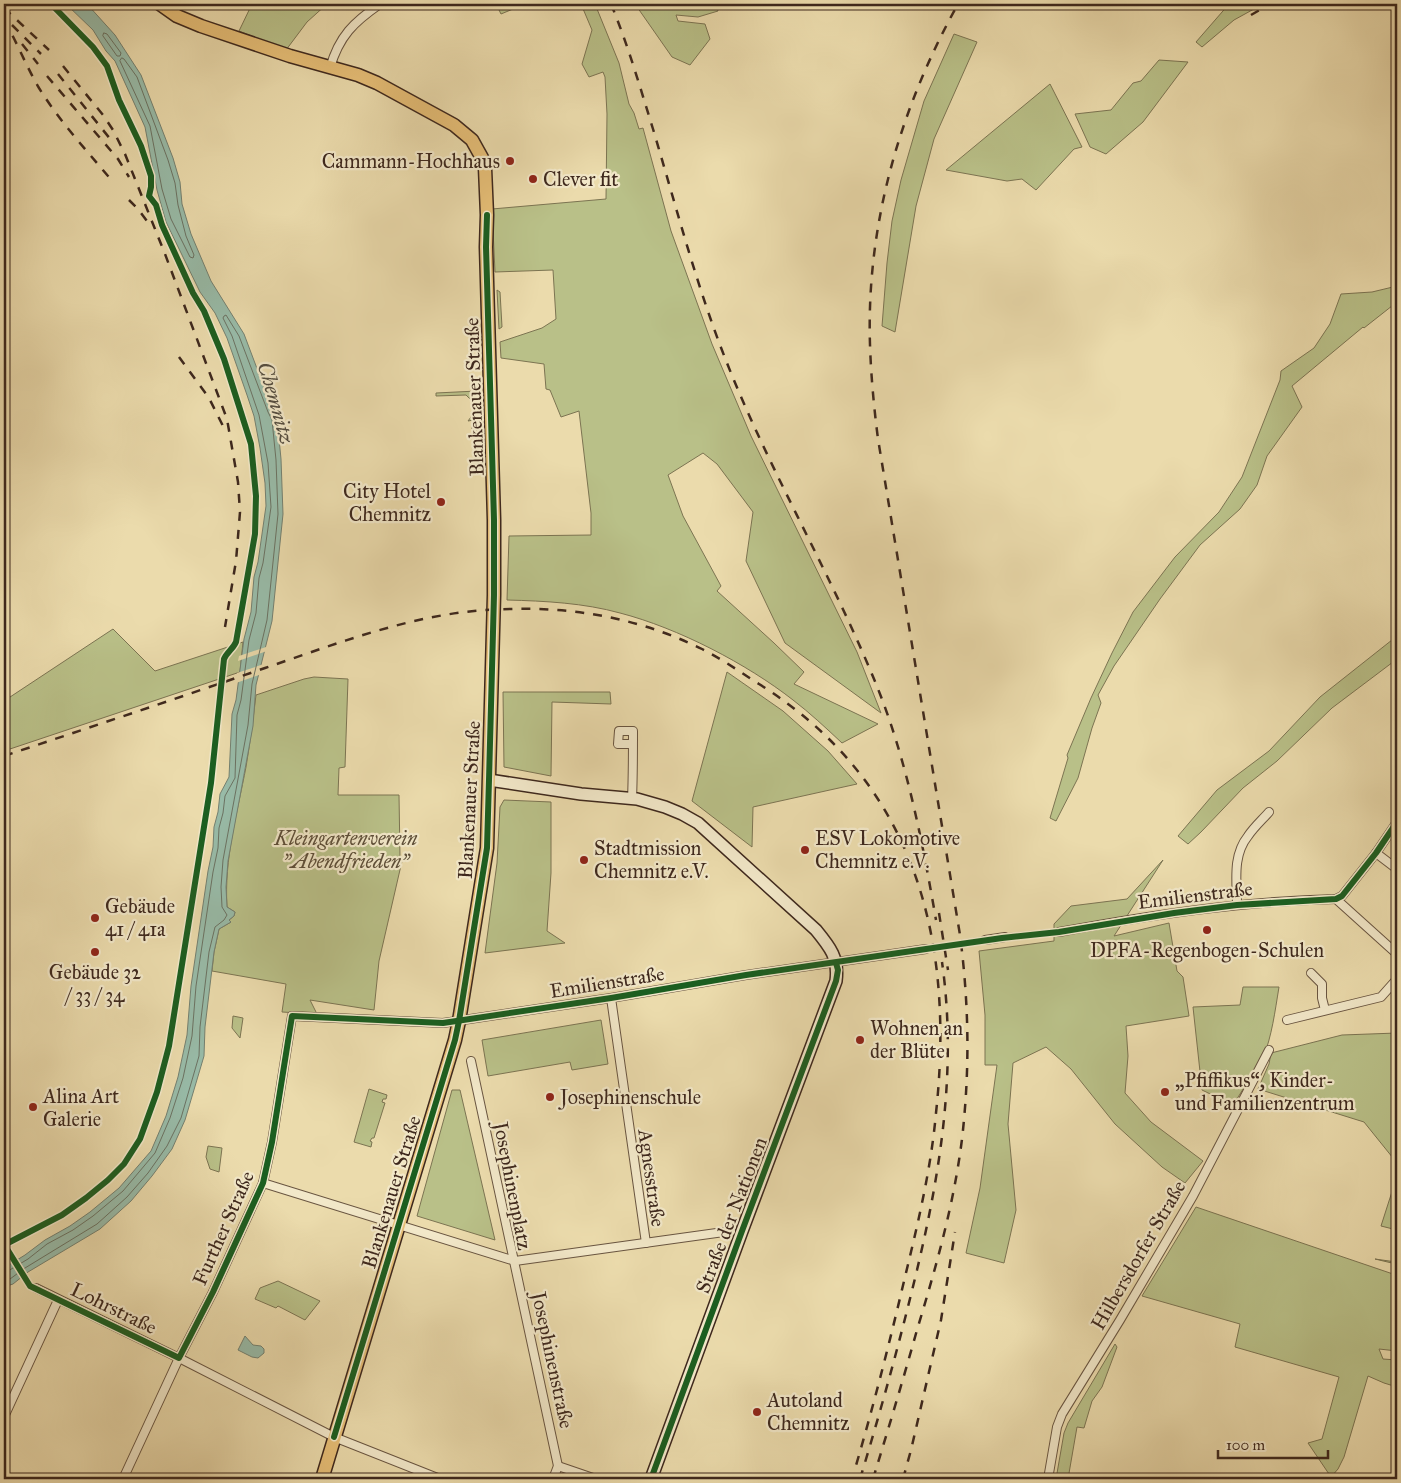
<svg xmlns="http://www.w3.org/2000/svg" width="1401" height="1483" font-family="'IM FELL Great Primer',serif">
<style>
.green{fill:#b9c088;stroke:#7c7452}
.water{fill:#98bba8;stroke:#748070}
.pier{fill:#ebdbac}
.lines{fill:none;stroke-linecap:round;stroke-linejoin:round}
.shore{stroke:#6b7262;stroke-width:1}
.minor-tunnel{stroke:#c8b78f;stroke-width:8;stroke-dasharray:8 4;stroke-linecap:butt}
.minor-casing{stroke:#695541;stroke-width:10}
.secondary-casing{stroke:#3e281d;stroke-width:14}
.primary-casing{stroke:#3e281d;stroke-width:15}
.minor{stroke:#f2e8c9;stroke-width:8}
.secondary{stroke:#f2e8c9;stroke-width:11}
.primary{stroke:#e6be76;stroke-width:12}
.rail{stroke:#3e281d;stroke-width:2.5;stroke-dasharray:9 9;stroke-linecap:butt}
.cycleway-casing{stroke:#f2e8c9;stroke-width:9}
.cycleway{stroke:#1b5e20;stroke-width:6}
.poi-dot{fill:#8f2418;stroke:#f2e8c9;stroke-width:2}
.labels{text-anchor:middle;dominant-baseline:central;stroke-width:4.5;stroke-linejoin:round;paint-order:stroke}
.poi-label{font-size:20px;fill:#3e281d;stroke:#f2e8c9;text-anchor:start}
.street-label{font-size:20px;fill:#3e281d;stroke:#f2e8c9}
.park-label{font-size:20px;font-style:italic;fill:#5d4e38;stroke:#f2e8c9}
.water-label{font-size:21px;font-style:italic;fill:#544d40;stroke:#f2e8c9}
</style>
<rect width="100%" height="100%" fill="#ebdbac"/>
<filter id="stains"><feTurbulence type="fractalNoise" baseFrequency=".004" numOctaves="4"/><feColorMatrix values="0 0 0 0 .2 0 0 0 0 .09 0 0 0 0 .02 0 0 0 .5 -.17"/></filter>
<radialGradient id="worn" r=".72"><stop offset=".6" stop-color="#630" stop-opacity="0"/><stop offset="1" stop-color="#630" stop-opacity=".3"/></radialGradient>
<g class="green">
<path d="M252 4H327L307 22 286 50 239 31Z"/>
<path d="M496 4H525L501 14Z"/>
<path d="M581 4H595L619 63 629 104 634 113 639 129 643 128 671 231 712 344 751 436 857 652 881 713 785 643 746 561 753 512 717 464 703 453 668 475 683 516 721 586 717 591 774 643 804 672 794 684 878 724 842 743C826 728 810 713 793 700 747 664 678 628 620 613 584 603 545 601 507 600L509 536 591 535V513L579 411 561 417 550 390 546 389 544 364 501 358 500 342 542 328 556 319 553 270 495 272 492 209 606 199 607 114 605 77 603 72 589 77 582 64 592 30Z"/>
<path d="M635 4H716L718 11 698 17 676 15 678 21 705 24 710 39 690 65 672 57Z"/>
<path d="M1229 4H1263L1234 20 1202 47 1196 42Z"/>
<path d="M954 34 977 42 934 139 916 206 895 332 882 326 887 263 892 221 901 180 924 101Z"/>
<path d="M1159 60 1188 62 1143 122 1106 154 1090 147 1075 114 1111 110 1133 83 1141 81Z"/>
<path d="M1050 84 1082 147 1074 149 1036 190 1022 179 1007 181 946 170Z"/>
<path d="M1397 286V302L1364 328 1363 327 1292 386 1302 407 1267 456 1257 485 1240 509 1200 545 1160 599 1114 666 1098 695 1101 703 1092 728 1078 778 1056 821 1050 818 1068 758 1067 755 1091 698 1112 653 1133 612 1175 557 1219 512 1242 477 1280 380 1281 371 1314 348 1330 324 1341 294 1372 292Z"/>
<path d="M497 290 500 292 502 327 499 329Z"/>
<path d="M477 391 479 419 468 421 474 413 473 402 466 395 436 396V393Z"/>
<path d="M479 425 480 473H474V470L478 469 476 429H472V426Z"/>
<path d="M113 629 155 671 243 642 240 672 4 751V701Z"/>
<path d="M1397 636V659L1332 708 1277 761 1243 788 1201 832 1188 844 1178 836 1217 790 1269 751 1320 697Z"/>
<path d="M727 672 783 711 828 751 857 784 753 807 752 847 692 801Z"/>
<path d="M314 677 348 679 345 767 339 768 338 795H399L400 857 402 861 379 961 374 1010 310 1000 317 1014 282 1012 286 984 212 971 214 952 219 929 231 922 229 920 234 916 235 912 227 907C224 859 237 814 246 767 250 743 253 720 256 695L304 679Z"/>
<path d="M503 692H610L611 704 552 702 551 776 504 767Z"/>
<path d="M504 800 551 802V873L547 931 565 943 485 953 497 863 500 807Z"/>
<path d="M1163 860 1114 936 1169 923 1177 971 1183 977 1189 1016 1126 1026 1128 1056 1125 1093 1151 1122 1203 1161 1185 1183 1162 1167 1115 1124 1071 1069 1046 1047 1013 1063 1008 1124 1016 1210 1004 1263 966 1253 980 1188 997 1065H985V1015L979 951 1054 941V924L1071 906 1127 899Z"/>
<path d="M1243 987H1279C1275 1011 1272 1036 1263 1058L1233 1105 1202 1090 1193 1007 1240 1005Z"/>
<path d="M233 1016 243 1018 240 1038 232 1028Z"/>
<path d="M601 1020 608 1064 572 1070 570 1062 488 1076 482 1040Z"/>
<path d="M1397 1033V1163L1364 1122 1258 1089 1269 1064 1271 1053 1342 1035Z"/>
<path d="M369 1089 387 1095 386 1099H383L382 1102 385 1103 374 1138H372L370 1141 372 1142 371 1147 354 1142Z"/>
<path d="M452 1090H460L495 1240 417 1216Z"/>
<path d="M208 1146 222 1148 219 1172 210 1169 206 1157Z"/>
<path d="M1397 1176V1230L1381 1226Z"/>
<path d="M1196 1207 1393 1274 1396 1264 1375 1259 1396 1262 1397 1259V1351L1379 1349 1383 1359 1397 1360V1387L1384 1383 1368 1376 1344 1457 1338 1469 1331 1477 1308 1443 1322 1439 1339 1377 1235 1347 1240 1324 1142 1296Z"/>
<path d="M278 1281 320 1301 305 1320 278 1306 276 1308 255 1299 260 1288Z"/>
<path d="M1115 1344 1117 1347 1102 1387 1092 1401 1084 1428 1077 1427 1068 1479H1056L1064 1433 1068 1423Z"/>
</g>
<g class="water">
<path d="M66 4H87L115 35 141 75 173 158 180 182 182 204 191 234 211 281 244 334 273 411 277 418 281 459 283 514 272 621 256 685 253 726 228 861 226 887 227 907 235 912 234 916 229 920 231 922 219 929 214 952 205 1027 204 1056 185 1120 172 1149 152 1176 131 1201 100 1229 28 1272 13 1284 4 1287V1268L25 1255 45 1240 70 1226 90 1212 119 1188 151 1151 166 1116 178 1077 187 1035 191 986 208 871 213 847 214 827 218 812 220 794 229 777 232 714 236 700 244 639 251 612 254 577 258 562 266 506 265 483 260 448 254 416 247 395 227 338 215 313 200 292 166 222 157 190 145 127 115 61 106 51 93 30Z"/>
<path d="M245 1336 253 1345 261 1346 264 1349V1353L258 1358 252 1357 238 1350Z"/>
</g>
<g class="pier">
<path d="M269 646 267 651 238 661 239 656Z"/>
<path d="M264 664 262 674 236 683 237 673Z"/>
</g>
<g class="lines">
<g class="shore">
<path d="M104 33 107 34 121 53 120 56H117L103 36Z"/>
<path d="M122 58 124 59 137 77 168 160 175 183 178 205 186 236 194 255 193 258 190 257 171 219 162 189 150 126 120 61Z"/>
<path d="M4 1271H8L28 1259 47 1244 73 1230 93 1216 123 1191 155 1153 170 1118 183 1078 192 1036 196 986 213 872 218 848 219 828 223 813 225 796 235 778 237 715 241 700 249 640 256 613 259 578 263 563 271 507 268 463 259 415 232 336 223 318 224 316 226 315 239 336 268 412 272 420 276 460 278 514 267 620 252 684 248 725 223 860 221 887 222 907 227 915 224 920 215 927 209 952 200 1027 199 1056 181 1118 167 1146 148 1173 127 1197 97 1224 25 1268 10 1279 4 1282"/>
</g>
<g class="minor-tunnel">
<path d="M1005 937 1059 932"/>
<path d="M926 949 985 940"/>
</g>
<defs>
<g id="minor">
<path d="M330 68C339 36 354 22 380 4"/>
<path d="M632 799C633 776 633 754 633 731H619L618 744H633"/>
<path d="M1376 853 1397 869"/>
<path d="M1336 899 1342 896 1376 853 1397 822"/>
<path d="M1336 899 1397 954"/>
<path d="M1237 905C1237 882 1232 856 1248 836 1254 827 1262 820 1269 812"/>
<path d="M1059 932C1151 915 1243 901 1336 899"/>
<path d="M985 940 1005 937"/>
<path d="M1311 973 1322 984V998L1325 1010"/>
<path d="M611 998 646 1243"/>
<path d="M1287 1020 1381 997 1397 979"/>
<path d="M471 1061 558 1466"/>
<path d="M263 1183 515 1261 731 1231"/>
<path d="M36 1288 179 1358 334 1437 440 1479"/>
<path d="M4 1417 58 1300"/>
<path d="M558 1466 596 1479"/>
<path d="M123 1479 179 1358 213 1292 263 1183 272 1142 292 1016 443 1023 611 998 746 975 926 949"/>
<path d="M553 1479 558 1466"/>
<path d="M1048 1479 1057 1427 1062 1414 1120 1320 1193 1196 1269 1050"/>
</g>
<path id="secondary" d="M489 780 581 794 637 799 665 807 682 814 698 823 816 930C830 947 839 958 836 981L742 1231 651 1479"/>
<path id="primary" d="M160 4 177 16 201 26 290 56 358 75 377 83 454 125 472 140 482 158 485 168 487 215 486 247 494 520V595L487 848 459 1021 455 1040 322 1479"/>
</defs>
<use href="#minor" class="minor-casing"/>
<use href="#secondary" class="secondary-casing"/>
<use href="#primary" class="primary-casing"/>
<use href="#minor" class="minor"/>
<use href="#secondary" class="secondary"/>
<use href="#primary" class="primary"/>
<g class="rail">
<path d="M611 4C628 45 640 87 653 129 676 206 696 284 725 358 768 468 829 570 874 679 906 756 922 839 936 920"/>
<path d="M4 8 49 50"/>
<path d="M1251 15 1270 4"/>
<path d="M4 20C17 42 26 66 39 88 60 122 88 152 113 182"/>
<path d="M12 25 41 54"/>
<path d="M22 44 38 64"/>
<path d="M63 66 103 115 113 130 125 154 165 254 227 419 238 482 240 512 236 561 225 627"/>
<path d="M58 74 111 140"/>
<path d="M47 76 118 159 129 177"/>
<path d="M129 200 138 209 150 225"/>
<path d="M179 357 209 398 223 426"/>
<path d="M4 756C91 727 178 698 265 668 333 645 402 618 474 611 554 604 629 613 702 649 722 659 740 672 759 684 915 782 955 938 936 1113 931 1169 918 1223 905 1277 889 1345 872 1412 852 1479"/>
<path d="M939 913 948 970"/>
<path d="M860 1479C881 1410 900 1341 917 1270 941 1169 957 1067 942 962"/>
<path d="M873 1479C888 1430 903 1380 917 1330 936 1267 954 1204 962 1139 970 1069 969 1005 960 935L878 439C874 408 871 376 870 345 866 225 900 108 958 4"/>
<path d="M903 1479 911 1450 941 1320 955 1232"/>
</g>
<defs>
<g id="cycleway">
<path d="M4 1244 30 1286 179 1358 213 1292 263 1183 272 1142 292 1016 443 1023 611 998 746 975 1002 938 1059 932 1174 913 1237 905 1336 899 1342 896 1376 853 1397 822"/>
<path d="M4 1245 62 1215 86 1198 108 1180 124 1164 140 1139 157 1092 169 1046 211 783 224 659C227 652 233 649 236 642L255 534 256 496 251 444 224 359 204 311 193 293 162 225 156 205 149 196 151 187V176L141 146 119 100 107 66 93 47 51 4"/>
<path d="M334 1437 455 1040 459 1021 487 848 489 780 494 595V520L486 247 487 215"/>
<path d="M651 1479 742 1231 836 981 838 970 836 963"/>
</g>
</defs>
<use href="#cycleway" class="cycleway-casing"/>
<use href="#cycleway" class="cycleway"/>
</g>
<g class="poi-dot">
<circle cx="510" cy="161" r="5"/>
<circle cx="533" cy="179" r="5"/>
<circle cx="441" cy="502" r="5"/>
<circle cx="805" cy="850" r="5"/>
<circle cx="584" cy="860" r="5"/>
<circle cx="95" cy="918" r="5"/>
<circle cx="1207" cy="930" r="5"/>
<circle cx="95" cy="952" r="5"/>
<circle cx="860" cy="1040" r="5"/>
<circle cx="1165" cy="1092" r="5"/>
<circle cx="550" cy="1097" r="5"/>
<circle cx="33" cy="1107" r="5"/>
<circle cx="757" cy="1412" r="5"/>
</g>
<g class="labels">
<g class="poi-label">
<text x="500" y="161" text-anchor="end">Cammann-Hochhaus</text>
<text x="543" y="179">Clever fit</text>
<text x="431" y="491" text-anchor="end">City Hotel<tspan x="431" dy="23">Chemnitz</tspan></text>
<text x="815" y="838">ESV Lokomotive<tspan x="815" dy="23">Chemnitz e.V.</tspan></text>
<text x="594" y="848">Stadtmission<tspan x="594" dy="23">Chemnitz e.V.</tspan></text>
<text x="105" y="906">Gebäude<tspan x="105" dy="23">41 / 41a</tspan></text>
<text x="1207" y="950" text-anchor="middle">DPFA-Regenbogen-Schulen</text>
<text x="95" y="972" text-anchor="middle">Gebäude 32<tspan x="95" dy="23">/ 33 / 34</tspan></text>
<text x="870" y="1028">Wohnen an<tspan x="870" dy="23">der Blüte</tspan></text>
<text x="1175" y="1080">„Pfiffikus“, Kinder-<tspan x="1175" dy="23">und Familienzentrum</tspan></text>
<text x="43" y="1096">Alina Art<tspan x="43" dy="23">Galerie</tspan></text>
<text x="560" y="1097">Josephinenschule</text>
<text x="767" y="1400">Autoland<tspan x="767" dy="23">Chemnitz</tspan></text>
</g>
<g class="street-label">
<text transform="translate(474 397) rotate(-92)">Blankenauer Straße</text>
<text transform="translate(469 800) rotate(-87)">Blankenauer Straße</text>
<text transform="translate(1195 895) rotate(-7)">Emilienstraße</text>
<text transform="translate(607 982) rotate(-9)">Emilienstraße</text>
<text transform="translate(652 1178) rotate(82)">Agnesstraße</text>
<text transform="translate(513 1186) rotate(79)">Josephinenplatz</text>
<text transform="translate(391 1192) rotate(-73)">Blankenauer Straße</text>
<text transform="translate(731 1215) rotate(-69)">Straße der Nationen</text>
<text transform="translate(223 1228) rotate(-66)">Further Straße</text>
<text transform="translate(1138 1255) rotate(-60)">Hilbersdorfer Straße</text>
<text transform="translate(114 1308) rotate(26)">Lohrstraße</text>
<text transform="translate(553 1360) rotate(78)">Josephinenstraße</text>
</g>
<g class="park-label">
<text x="346" y="838">Kleingartenverein<tspan x="346" dy="23">"Abendfrieden"</tspan></text>
</g>
<g class="water-label">
<text transform="translate(276 403) rotate(74)">Chemnitz</text>
</g>
</g>
<rect width="1401" height="1483" fill="none" stroke="#ebdbac" stroke-width="20"/>
<rect x="5" y="5" width="1391" height="1473" fill="none" stroke="#3e281d" stroke-width="2.5"/>
<rect x="10" y="10" width="1381" height="1463" fill="none" stroke="#3e281d"/>
<path d="M1218 1450v8h110v-8" fill="none" stroke="#3e281d" stroke-width="2.5"/>
<text x="1226" y="1450" font-size="15" fill="#3e281d" stroke="#f2e8c9" stroke-width="4" paint-order="stroke">100 m</text>
<rect width="100%" height="100%" filter="url(#stains)"/>
<rect width="100%" height="100%" fill="url(#worn)"/>
</svg>
